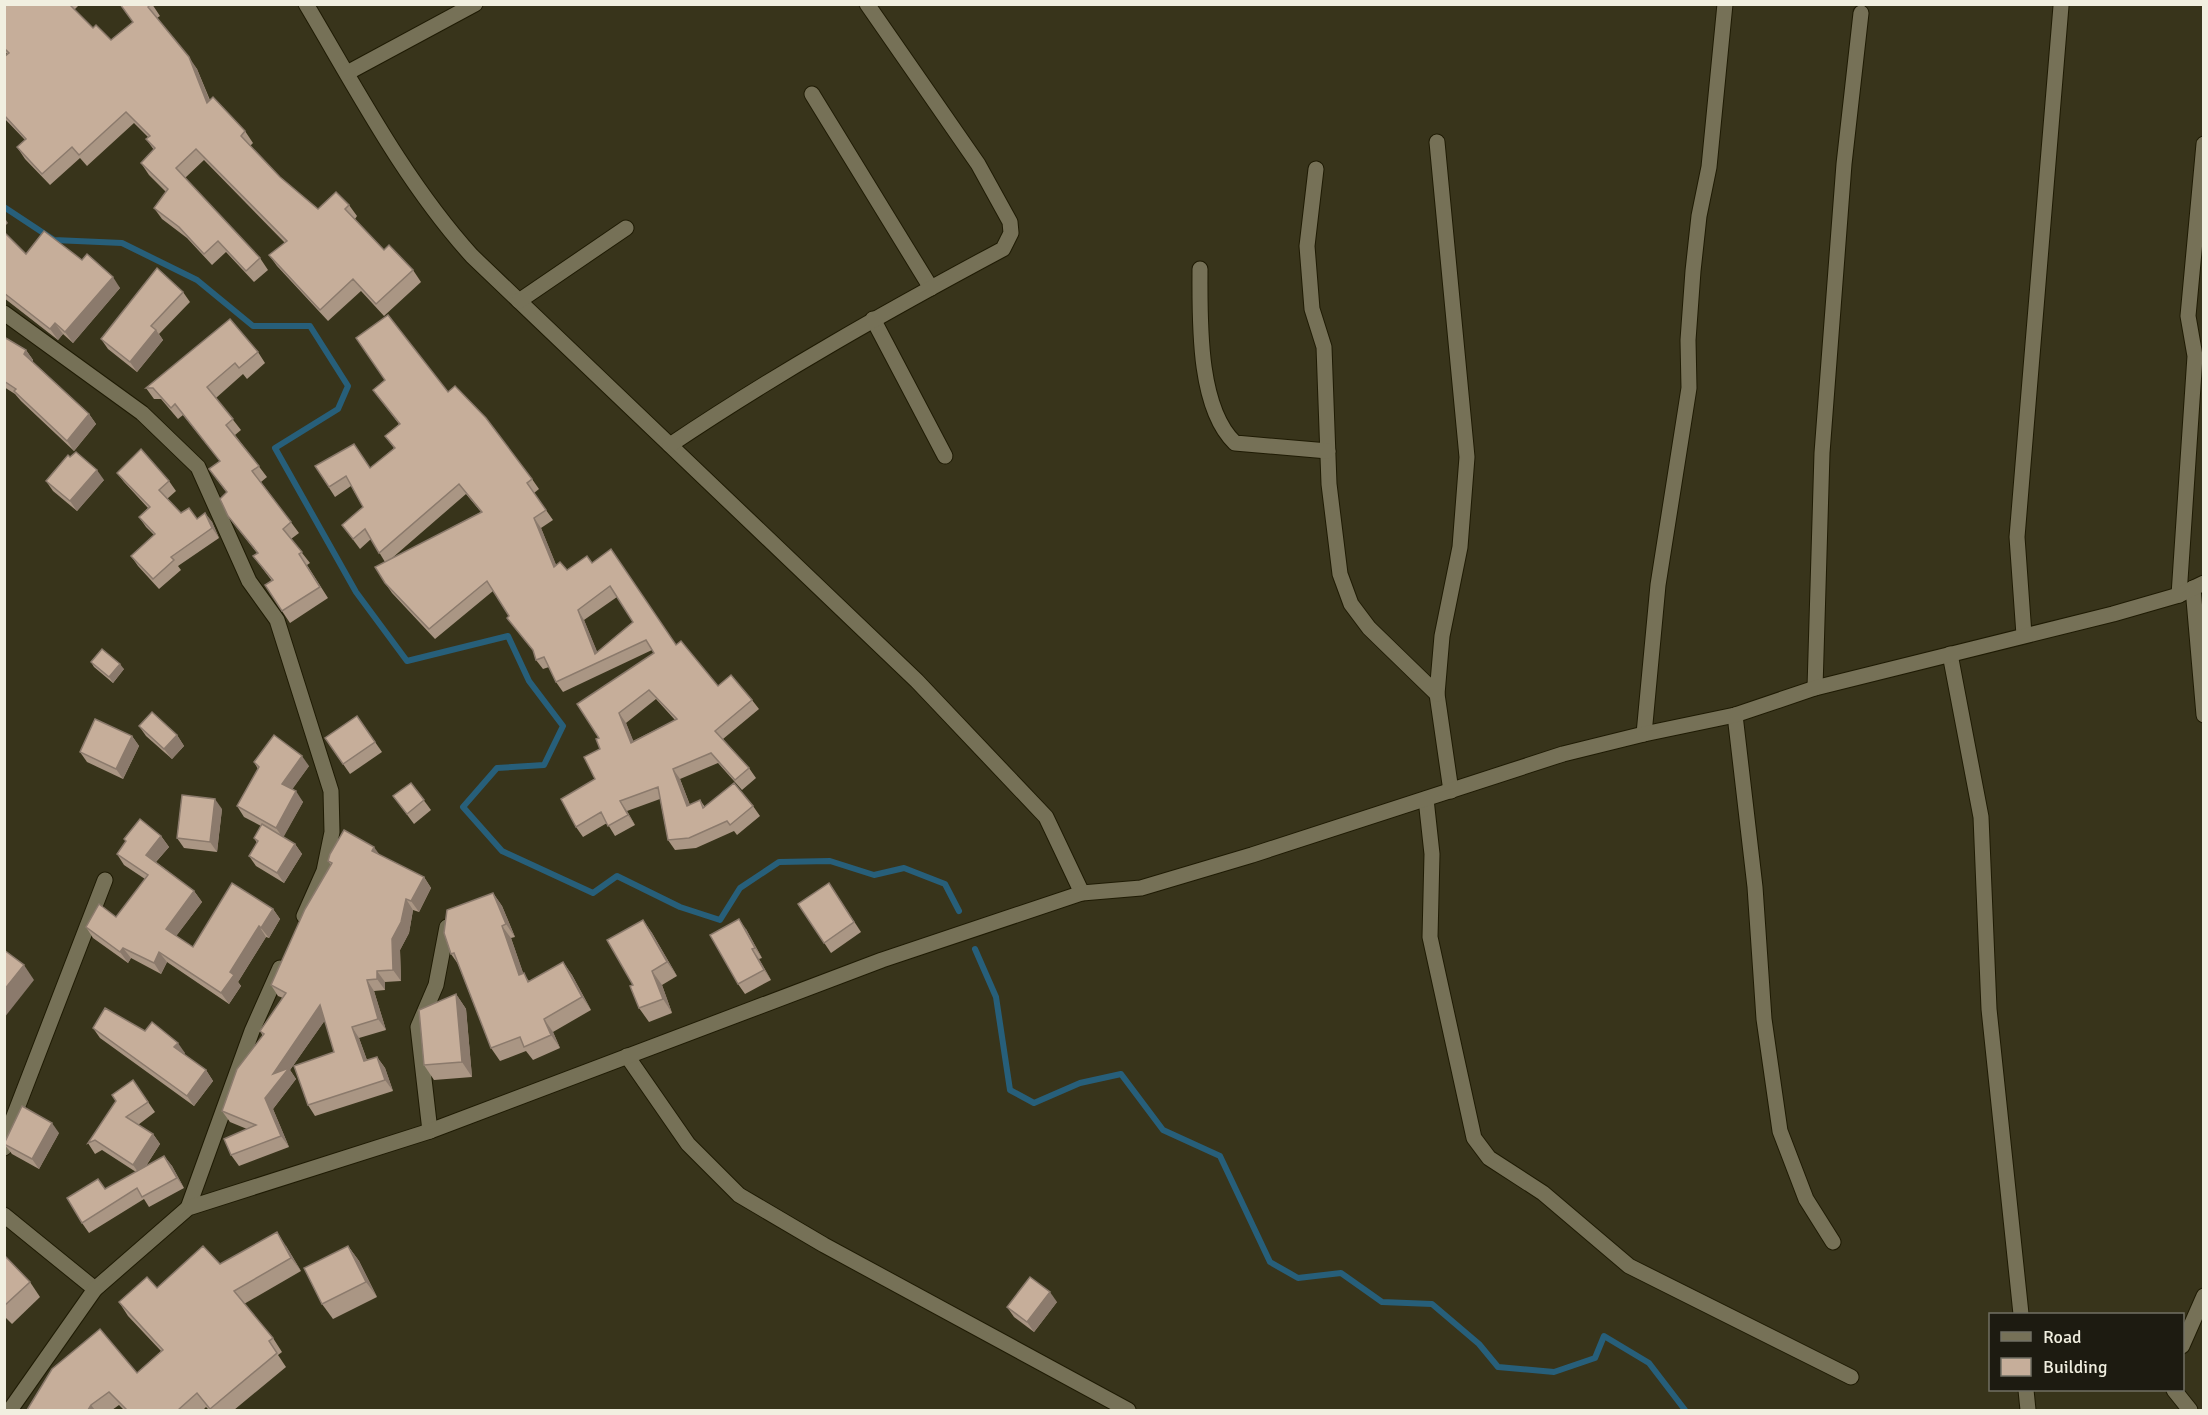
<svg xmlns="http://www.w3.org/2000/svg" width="2208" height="1415" font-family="Signika,sans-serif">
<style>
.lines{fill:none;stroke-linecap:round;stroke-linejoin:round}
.stream{stroke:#275f7a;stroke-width:6}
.street-casing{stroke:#1f1b04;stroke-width:17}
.street{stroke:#767157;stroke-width:15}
.wall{fill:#aa9684;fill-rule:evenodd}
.shaded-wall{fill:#8b7a6c}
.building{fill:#c6ae9a;stroke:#8b7a6c;stroke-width:1.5;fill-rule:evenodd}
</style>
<rect width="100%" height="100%" fill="#38341b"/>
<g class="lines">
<g class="stream">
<path d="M4 207 54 240 122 243 197 280 253 326H310L348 386 338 409 275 448 356 592 407 661 508 636 529 681 563 726 544 765 497 768 463 807 502 851 593 893 617 876 680 907 720 920 740 888 779 862 830 861 874 875 904 868 945 884 959 911"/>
<path d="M975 949 996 997 1010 1090 1034 1103 1080 1083 1121 1074 1163 1130 1220 1156 1270 1262 1298 1278 1341 1273 1382 1302 1432 1304 1479 1344 1498 1367 1554 1372 1595 1358 1604 1336 1649 1363 1685 1410"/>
</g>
<defs>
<g id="street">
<path d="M306 4C357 90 405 182 472 256L917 681 1046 817 1082 893"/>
<path d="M347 73 475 4"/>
<path d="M812 94 931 288"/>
<path d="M1437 142 1467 457 1460 547 1442 636 1437 694 1451 791"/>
<path d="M1316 169 1307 246 1312 309 1324 347 1329 484 1340 574 1351 604 1369 628 1437 694"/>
<path d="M1200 269C1200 318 1197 407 1235 443L1328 451"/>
<path d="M519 301 626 228"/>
<path d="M4 313 142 413 198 467 249 581 277 620 331 791 332 832 324 871 304 916"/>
<path d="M873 319 945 456"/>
<path d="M670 445C777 373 889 310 1003 249L1011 233 1010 222 978 164 867 4"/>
<path d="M2193 588 2204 715"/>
<path d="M2179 595 2195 356 2188 316 2204 144"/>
<path d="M2024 635 2017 537 2061 6"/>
<path d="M1950 654 1981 817 1989 1009 2021 1314"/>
<path d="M1815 688 1822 453 1844 164 1861 13"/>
<path d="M1735 715 1755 887 1764 1019 1780 1131 1806 1199 1833 1242"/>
<path d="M1644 734 1658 585 1689 388 1688 340 1693 271 1699 216 1709 167 1725 4"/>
<path d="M1426 799 1432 854 1430 937 1474 1138 1489 1158 1543 1193 1629 1266 1851 1377"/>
<path d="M627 1056 688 1144 739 1195 824 1245 1128 1410"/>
<path d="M430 1131 418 1027 436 985 447 927"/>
<path d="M4 1148 9 1129 105 880"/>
<path d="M188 1208 252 1031 280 968"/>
<path d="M4 1215 95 1289"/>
<path d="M2182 1346 2204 1296"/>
<path d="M2026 1390 2028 1410"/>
<path d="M2174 1390 2190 1410"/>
<path d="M10 1410 95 1289 188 1208 430 1131 882 960 1082 893 1141 888 1252 855 1563 754 1644 734 1735 715 1815 688 2113 614 2179 595 2204 583"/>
</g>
</defs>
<use href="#street" class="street-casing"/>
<use href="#street" class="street"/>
</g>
<g class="wall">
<path d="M4 4H80L74 10 93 28 111 40 133 22 120 4H152L160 16 157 18 197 69 210 100 245 131 253 143 250 146 280 177 318 209 349 205 357 216 355 219 384 250 413 270 421 282 384 316 361 291 328 321 277 266 269 255 285 243 204 160 185 178 260 258 268 270 254 282 226 252 212 265 187 238 162 219 154 208 166 192 149 175 141 163 154 150 146 139 148 137 134 123 87 166 80 158 50 185 25 159 17 147 25 140 4 118V57L7 54 4 51Z"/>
<path d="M4 232 26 254 82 260 120 288 73 343 63 334 58 340 4 298Z"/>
<path d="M183 292 190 302 159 334 163 340 137 372 108 349 101 339Z"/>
<path d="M4 337 26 350 33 360V362L89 414 96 424 74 451 21 401 15 394 4 387Z"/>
<path d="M258 352 265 363 247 379 243 374 216 398 241 430 235 435 267 477 261 482 299 533 291 539 310 563 307 565 328 598 290 623 282 611 272 581 253 556 257 553 228 516 227 493 209 469 220 461 183 415 178 419 161 399H154L146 388Z"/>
<path d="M373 390 448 392 532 479 539 489 534 493 553 520 541 528 556 565 567 570 592 563 718 686 752 700 759 709 723 739 749 768 756 778 742 790 718 763 680 779 690 805 700 800 705 807 753 806 760 816 737 835 734 831 696 848 675 850 668 840 660 799 627 811 635 825 615 836 607 823 583 837 576 827 595 779 600 749 599 738 654 653 652 650 563 692 556 682 549 667 543 669 536 660 534 652 507 618 509 616 493 591 435 639 392 593 385 583V562L371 539 360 549 342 525 363 507 351 486 335 497 315 466 370 468 394 448 385 436 399 424ZM466 494 481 512 391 559ZM617 597 633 622 597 652 584 620ZM656 699 675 720 633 741 626 723Z"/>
<path d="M117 473 169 481 176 491 167 499 181 513 197 519 205 513 212 522 219 538 178 566 181 570 159 589 138 566 131 556 154 535 146 527 139 517 148 508 124 482Z"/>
<path d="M104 480 77 511 53 491 46 481Z"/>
<path d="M91 662 124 669 113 683 94 667Z"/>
<path d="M357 716 382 752 350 774 325 738Z"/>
<path d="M139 726 177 735 184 746 172 759 146 736Z"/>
<path d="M132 736 139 746 123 779 87 762 80 752Z"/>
<path d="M254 762 309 766 292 789 303 802 283 837 295 844 302 854 284 883 256 866 249 856 257 843 254 838 261 826 244 817 237 806 258 769Z"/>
<path d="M411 783 431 810 414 824 393 796Z"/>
<path d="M222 809 217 852 184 848 177 838Z"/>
<path d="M161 836 169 847 156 862 194 891 202 902 176 936 193 947 273 909 280 919 269 938 266 937 238 982 241 986 229 1004 167 962 161 974 131 958 128 963 93 938 86 927 116 917 145 879 124 865 117 854 126 841 124 839Z"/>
<path d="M381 856 424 877 431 888 419 912 413 910 409 933 400 950 401 981 385 982V990L374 991 386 1030 359 1038 367 1060 377 1057 385 1068 393 1091 315 1116 308 1105 334 1052 325 1020 290 1070 296 1079 273 1109 289 1147 239 1166 231 1155 247 1129 230 1122 222 1111 263 1036 260 1031 283 998 278 996 271 985 331 865 328 861Z"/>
<path d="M829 883 861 932 831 953 798 904Z"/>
<path d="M493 893 502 906 515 937 511 938 523 973 529 981 563 962 572 975 591 1010 553 1032 560 1048 533 1060 526 1051 500 1061 491 1048 458 964 451 954Z"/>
<path d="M643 920 652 933 677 976 662 985 672 1013 649 1022 639 1008Z"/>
<path d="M746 929 762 958 759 959 771 980 745 994 738 984Z"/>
<path d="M456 994 466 1009 472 1077 434 1080 424 1065Z"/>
<path d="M93 1028 145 1031 185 1053 184 1054 206 1070 213 1081 194 1106 100 1038Z"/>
<path d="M133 1080 155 1112 138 1125 153 1134 160 1144 146 1166 164 1156 172 1166 184 1188 149 1207 144 1199 89 1233 82 1223 105 1189 136 1172 102 1150 95 1154 88 1143Z"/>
<path d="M59 1133 39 1169 12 1154 4 1144Z"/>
<path d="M286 1246 301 1271 244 1304 273 1338 282 1352 278 1355 286 1367 234 1410H209L206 1407 203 1410H124L119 1405 112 1410H27L137 1373 161 1351 128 1316 119 1302 220 1264Z"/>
<path d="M348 1246 359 1261 377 1297 333 1319 322 1304Z"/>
<path d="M4 1255 30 1282 40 1297 12 1324 4 1316Z"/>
<path d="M1057 1302 1034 1332 1014 1317 1007 1307Z"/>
</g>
<g class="shaded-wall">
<path d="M189 57 197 69 215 114 207 103Z"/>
<path d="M4 217 8 223 4 227Z"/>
<path d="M113 277 120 288 73 343 65 332Z"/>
<path d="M55 323 63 334 58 340 50 329Z"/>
<path d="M156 330 163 340 137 372 130 362Z"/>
<path d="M26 350 33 360 31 364 24 354Z"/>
<path d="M89 414 96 424 74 451 67 441Z"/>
<path d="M97 470 104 480 77 511 70 501Z"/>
<path d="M205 513 212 522 219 538 212 528Z"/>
<path d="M534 518 541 528 561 577 554 567Z"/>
<path d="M578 610 584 620 601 661 595 654Z"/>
<path d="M120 664 124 669 113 683 109 677Z"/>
<path d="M619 713 626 723 638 752 631 743Z"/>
<path d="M177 735 184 746 172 759 164 749Z"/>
<path d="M132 736 139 746 123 779 116 769Z"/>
<path d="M302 756 309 766 289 794 282 784Z"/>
<path d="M673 769 680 779 694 816 687 806Z"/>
<path d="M296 791 303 802 283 838 276 828Z"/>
<path d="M215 799 222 809 217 852 210 842Z"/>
<path d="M620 801 627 811 635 825 628 815Z"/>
<path d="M161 836 169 847 153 865 146 855Z"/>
<path d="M295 844 302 854 284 883 277 873Z"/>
<path d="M374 847 382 858 372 851Z"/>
<path d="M424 877 431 888 419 912 411 901Z"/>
<path d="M194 891 202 902 174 939 166 929Z"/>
<path d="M493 893 502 906 515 937 506 924Z"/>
<path d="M406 899 413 910 409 933 400 950 401 981 393 970 392 939Z"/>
<path d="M273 909 280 919 269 938 261 928Z"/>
<path d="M739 919 746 929 762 958 755 948Z"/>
<path d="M643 920 652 933 677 976 667 962Z"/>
<path d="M259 926 266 937 238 982 241 986 229 1004 221 993 230 972Z"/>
<path d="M502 926 511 938 528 987 519 975Z"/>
<path d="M123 948 131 958 128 963 120 952Z"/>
<path d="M752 949 759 959 771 980 764 970Z"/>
<path d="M159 952 167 962 161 974 154 963Z"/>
<path d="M563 962 572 975 591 1010 582 997Z"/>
<path d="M24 965 34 980 4 1018V990Z"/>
<path d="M377 971 385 982V990L377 979Z"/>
<path d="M652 971 662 985 672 1013 663 999Z"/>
<path d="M367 980 374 991 386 1030 378 1019Z"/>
<path d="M456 994 466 1009 472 1077 462 1062Z"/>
<path d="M320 1005 328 1016 290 1070 296 1079 273 1109 289 1147 281 1136 265 1098 273 1074Z"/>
<path d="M544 1019 553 1032 560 1048 551 1035Z"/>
<path d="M352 1027 359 1038 371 1072 364 1061Z"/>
<path d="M178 1043 185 1053 182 1057 174 1047Z"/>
<path d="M377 1057 385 1068 393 1091 385 1080Z"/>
<path d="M206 1070 213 1081 194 1106 187 1096Z"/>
<path d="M52 1123 59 1133 39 1169 32 1159Z"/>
<path d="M153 1134 160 1144 140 1175 133 1165Z"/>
<path d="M164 1156 172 1166 184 1188 177 1178Z"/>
<path d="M277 1232 286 1246 301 1271 291 1258Z"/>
<path d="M348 1246 359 1261 377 1297 366 1282Z"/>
<path d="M1050 1292 1057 1302 1034 1332 1027 1322Z"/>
<path d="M91 1405 95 1410H88Z"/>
</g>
<g class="building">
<path d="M4 4H69L93 28 96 25 111 40 133 22 120 4H151L148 7 189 57 207 103 213 97 245 131 241 136 280 177 318 209 336 192 349 205 345 209 384 250 389 245 413 270 376 304 353 279 320 310 269 255 287 241 196 149 176 168 260 258 246 271 218 241 204 254 179 227 154 208 168 189 141 163 155 148 146 139 150 136 126 112 79 155 72 147 42 174 17 147 26 139 4 115V57L9 53 4 48Z"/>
<path d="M44 231 82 260 87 254 113 277 65 332 55 323 50 329 4 293V232L26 254Z"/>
<path d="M157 268 183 292 151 326 156 330 130 362 101 339Z"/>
<path d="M388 315 448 392 455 386 486 418 532 479 527 483 546 510 534 518 554 567 560 562 567 570 587 556 592 563 611 549 676 645 681 641 718 686 731 675 752 700 715 731 749 768 735 780 711 753 673 769 687 806 700 800 703 808 734 783 753 806 730 825 727 821 689 838 668 840 658 787 620 801 628 815 608 826 601 812 576 827 561 799 595 779 584 757 600 749 596 739 599 738 577 704 654 653 646 640 556 682 544 657 536 660 533 650 507 618 509 616 487 581 429 629 385 583 375 567 482 512 459 484 379 553 365 529 353 539 342 525 363 507 346 476 329 487 315 466 354 444 370 468 395 448 385 436 400 424 373 390 385 380 356 338ZM610 586 633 622 595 654 578 610ZM649 690 677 719 631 743 619 713Z"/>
<path d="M230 319 258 352 239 368 235 363 207 387 233 419 226 425 259 466 252 471 291 522 283 529 302 552 299 554 320 587 282 611 265 585 273 580 253 556 258 553 228 516 220 499 227 492 209 469 220 461 175 404 171 408 153 388H146Z"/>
<path d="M4 337 26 350 24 354 89 414 67 441 14 391 16 389 4 381Z"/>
<path d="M141 449 169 481 159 490 181 513 189 508 197 519 205 513 212 528 171 557 174 560 153 579 131 556 155 534 139 517 150 507 117 473Z"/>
<path d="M76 452 97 470 70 501 46 481 68 455 70 457Z"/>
<path d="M102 649 120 664 109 677 91 662Z"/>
<path d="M152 712 177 735 164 749 139 726Z"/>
<path d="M357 716 375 742 343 764 325 738Z"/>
<path d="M95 719 132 736 116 769 80 752Z"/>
<path d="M274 735 302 756 282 784 296 791 276 828 237 806 259 767 254 762Z"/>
<path d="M411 783 424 800 407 814 393 796Z"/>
<path d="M182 795 215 799 210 842 177 838Z"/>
<path d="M140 819 161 836 146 855 194 891 166 929 193 947 232 883 273 909 261 928 259 926 230 972 234 975 221 993 159 952 154 963 123 948 120 952 86 927 99 904 116 917 148 875 117 854 126 841 124 839Z"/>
<path d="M262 824 295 844 277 873 249 856 258 841 254 838Z"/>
<path d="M344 830 374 847 372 851 424 877 411 901 406 899 401 922 392 939 393 970 377 971V979L367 980 378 1019 352 1027 364 1061 377 1057 385 1080 308 1105 294 1066 334 1052 320 1005 273 1074 289 1068 265 1098 281 1136 231 1155 224 1139 256 1125 222 1111 237 1069 264 1034 260 1031 286 993 271 985 305 909 332 863 328 861 330 854Z"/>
<path d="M829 883 854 922 824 943 798 904Z"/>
<path d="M493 893 506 924 502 926 519 975 524 973 528 982 563 962 582 997 544 1019 551 1035 524 1047 520 1037 491 1048 454 953 451 954 444 933 447 910Z"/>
<path d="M739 919 755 948 752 949 764 970 738 984 710 935Z"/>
<path d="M643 920 667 962 652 971 663 999 639 1008 630 986 633 985 607 940Z"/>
<path d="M4 950 24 965 4 990Z"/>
<path d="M456 994 462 1062 424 1065 419 1010Z"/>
<path d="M105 1008 145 1031 152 1022 178 1043 174 1047 206 1070 187 1096 93 1028Z"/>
<path d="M133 1080 148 1102 126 1117 153 1134 133 1165 95 1140 88 1143 116 1101 112 1095Z"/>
<path d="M22 1106 52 1123 32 1159 4 1144Z"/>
<path d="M164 1156 177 1178 142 1197 137 1188 82 1223 67 1198 98 1179 105 1189Z"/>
<path d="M277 1232 291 1258 234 1291 273 1338 269 1341 277 1353 210 1409 197 1393 178 1410H127L109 1392 91 1405 88 1410H27L52 1369 100 1329 137 1373 163 1350 119 1302 147 1277 157 1288 203 1246 220 1264Z"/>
<path d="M348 1246 366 1282 322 1304 304 1268Z"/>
<path d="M4 1255 30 1282 4 1306Z"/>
<path d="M1030 1277 1050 1292 1027 1322 1007 1307Z"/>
</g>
<rect width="2208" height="1415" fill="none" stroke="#f1efe0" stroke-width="12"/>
<rect x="1989" y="1313" width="195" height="78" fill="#1d1b11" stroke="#727064" stroke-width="1.5"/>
<rect x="2001" y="1332" width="30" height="9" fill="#767157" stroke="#727064" stroke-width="1.5"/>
<text x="2043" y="1343" font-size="18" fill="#f1efe0">Road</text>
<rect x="2001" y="1358" width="30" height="18" fill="#c6ae9a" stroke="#727064" stroke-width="1.5"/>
<text x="2043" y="1373" font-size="18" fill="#f1efe0">Building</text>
</svg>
